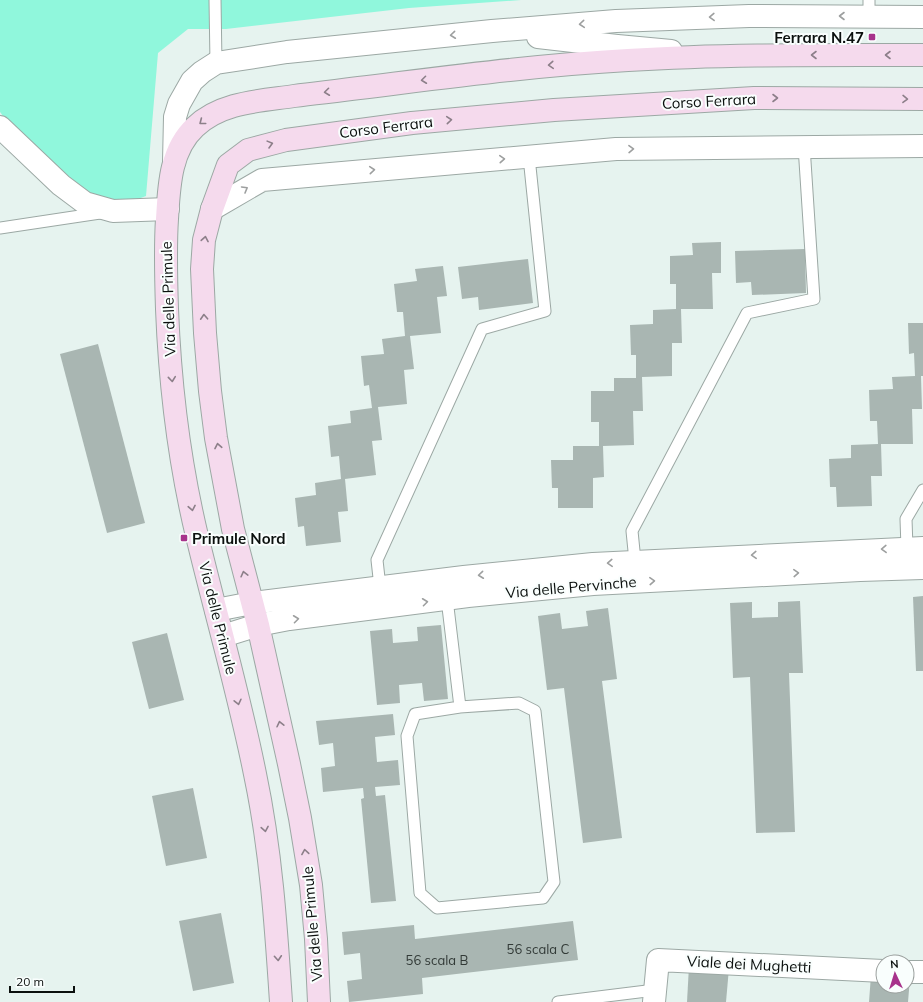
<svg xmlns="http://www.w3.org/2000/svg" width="923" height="1002" font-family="Mulish,sans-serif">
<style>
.green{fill:#90f7dc}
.building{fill:#a9b6b2}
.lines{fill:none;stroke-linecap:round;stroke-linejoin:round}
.service-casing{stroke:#9ca8a4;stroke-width:13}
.minor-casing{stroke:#9ca8a4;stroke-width:24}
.secondary-casing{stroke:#9ca8a4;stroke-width:24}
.service{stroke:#fff;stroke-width:11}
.minor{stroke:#fff;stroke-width:22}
.secondary{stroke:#f5daed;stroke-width:22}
.oneway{stroke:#9d9f9f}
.oneway2{stroke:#8c7f89}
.poi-dot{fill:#a7328b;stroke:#f9fefd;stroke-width:1.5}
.labels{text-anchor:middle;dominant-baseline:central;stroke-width:4;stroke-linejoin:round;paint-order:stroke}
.number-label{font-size:13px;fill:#323a37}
.poi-label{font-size:15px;font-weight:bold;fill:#0b100e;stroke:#f9fefd;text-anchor:end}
.street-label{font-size:15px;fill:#0b100e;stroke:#f9fefd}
</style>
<rect width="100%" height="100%" fill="#e6f3ef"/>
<path class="green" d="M0 0H521L409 8 226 29H188L158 53 146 196 130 202 97 196 65 183 25 145 0 112Z"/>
<g class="building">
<path d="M721 242V273H712L713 309H681L682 343H672V376L642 377 643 411H633L634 445 603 446 604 477 593 478V508H558V488H552L551 460H573V446H599V422H591V391H614V378H636V355H631L630 325 653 324V310L676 309V284H670V256L693 255 692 243Z"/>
<path d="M805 249 806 293 752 295 751 282 736 283 735 251Z"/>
<path d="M528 259 533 303 479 310 478 297 462 299 458 267Z"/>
<path d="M443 266 447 296 437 297 441 333 410 336 414 369 404 370 407 404 378 407 382 440 372 441 376 475 345 479 348 511 338 512 341 542 306 546 304 526 298 527 295 498 316 495 315 483 341 479 339 456 331 457 328 426 351 423 350 411 372 408 369 385 364 386 361 356 384 354 382 339 405 336 403 312H397L394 284 417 281 415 269Z"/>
<path d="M908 323H923V376H921L922 409H912L913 444H881L882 476H871L872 506 837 507 836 487H830L829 459 851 458V445L878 444 877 421H870L869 390 893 389 892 377 915 376 914 353 909 354Z"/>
<path d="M98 344 145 523 107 533 60 354Z"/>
<path d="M923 596V671H916L913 597Z"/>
<path d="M800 601 803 673H789L795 832 756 833 750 677 733 678 730 603 752 602V618L778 617V602Z"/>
<path d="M608 608 617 679 602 681 622 838 583 843 564 688 547 690 538 616 560 613 562 629 588 626 586 611Z"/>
<path d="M441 625 448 699 424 701 422 683 399 685 400 703 377 705 370 631 392 629 393 643 418 641 417 627Z"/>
<path d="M167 633 184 700 149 709 132 642Z"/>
<path d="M393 714 395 735 375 737 377 762 398 760 400 785 375 787 376 796 385 795 396 901 371 903 361 799 364 798 363 788 323 792 321 768 335 766 333 743 319 745 316 721Z"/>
<path d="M193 788 207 858 166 866 152 796Z"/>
<path d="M221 913 234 983 193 991 179 921Z"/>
<path d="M573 921 578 960 422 978 423 994 349 1002 347 981 362 979 360 953 344 955 342 932 414 925 415 939Z"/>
<path d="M689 966 729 968 726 1002H687Z"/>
<path d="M871 975 883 976V986H907V977L910 978 908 1002H869Z"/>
</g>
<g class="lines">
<defs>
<g id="service">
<path d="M215 0 216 63"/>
<path d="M869 16V0"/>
<path d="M0 228 100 213"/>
<path d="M907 548 906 519 923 490"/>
<path d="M635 561 632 531 747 313 814 299 804 146"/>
<path d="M380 587 377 560 482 329 545 311 529 157"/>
<path d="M447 599 460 707 519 703 535 711 554 882 543 898 437 908 420 893 407 736 415 714 460 707"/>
<path d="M558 1002 655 990"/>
</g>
<g id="minor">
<path d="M538 37 617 46 671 51"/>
<path d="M0 127 61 185 85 203 113 211 168 209"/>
<path d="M174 162 175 117 179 104 192 81 202 72 216 63 287 52 492 31 616 21 749 16 923 17"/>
<path d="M212 209 262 180 616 149 923 146"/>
<path d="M216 610 252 603 464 577 593 564 923 548"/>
<path d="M223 636 258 625 289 619 468 596 593 584 860 570 923 568"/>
<path d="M907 972H923"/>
<path d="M654 1002 658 960 883 971"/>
</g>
<g id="secondary">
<path d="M281 1002C276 926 271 850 255 774 239 694 216 615 197 536 179 461 170 385 167 309 166 279 165 249 167 219 169 187 170 150 195 127 221 102 260 101 294 96 316 93 338 91 359 88 449 77 538 65 628 60 726 54 825 55 923 55"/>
<path d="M319 1002 316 939 311 885 300 818 289 764 258 625 233 529 216 438 210 391 205 333 202 269 204 240 212 209 228 165 248 150 286 140 412 123 554 110 754 98 923 99"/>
</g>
</defs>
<use href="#service" class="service-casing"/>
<use href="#minor" class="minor-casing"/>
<use href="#secondary" class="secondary-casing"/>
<use href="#service" class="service"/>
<use href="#minor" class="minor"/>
<use href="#secondary" class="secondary"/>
</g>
<defs><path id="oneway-chevron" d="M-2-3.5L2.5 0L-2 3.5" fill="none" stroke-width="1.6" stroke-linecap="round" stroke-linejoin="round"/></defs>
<g class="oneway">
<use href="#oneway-chevron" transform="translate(842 16) rotate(-180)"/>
<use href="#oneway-chevron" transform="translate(712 17) rotate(178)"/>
<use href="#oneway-chevron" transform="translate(582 24) rotate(175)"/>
<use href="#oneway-chevron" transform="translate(453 35) rotate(174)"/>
<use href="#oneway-chevron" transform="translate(631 149) rotate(-1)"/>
<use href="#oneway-chevron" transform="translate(502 159) rotate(-4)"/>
<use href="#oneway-chevron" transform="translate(372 170) rotate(-5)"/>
<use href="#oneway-chevron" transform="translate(245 189) rotate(-30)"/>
<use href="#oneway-chevron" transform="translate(884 549) rotate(178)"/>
<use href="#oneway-chevron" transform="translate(754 555) rotate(177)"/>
<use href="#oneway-chevron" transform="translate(610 563) rotate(177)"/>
<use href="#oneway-chevron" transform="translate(796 573) rotate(-3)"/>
<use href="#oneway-chevron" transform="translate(481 575) rotate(174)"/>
<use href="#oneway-chevron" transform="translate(652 581) rotate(-3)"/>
<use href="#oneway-chevron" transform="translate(425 602) rotate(-7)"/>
<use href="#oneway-chevron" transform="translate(296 619) rotate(-7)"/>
</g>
<g class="oneway2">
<use href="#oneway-chevron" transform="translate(814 55) rotate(180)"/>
<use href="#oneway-chevron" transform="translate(888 55) rotate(180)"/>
<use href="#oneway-chevron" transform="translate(551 65) rotate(176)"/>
<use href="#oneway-chevron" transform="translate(424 80) rotate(173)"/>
<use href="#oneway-chevron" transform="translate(327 92) rotate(173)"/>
<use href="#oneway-chevron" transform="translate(775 98)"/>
<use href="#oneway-chevron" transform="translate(905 99) rotate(1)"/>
<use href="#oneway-chevron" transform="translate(449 120) rotate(-5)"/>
<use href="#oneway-chevron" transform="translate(202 122) rotate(142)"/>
<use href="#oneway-chevron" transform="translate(270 144) rotate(-15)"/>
<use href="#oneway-chevron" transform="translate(205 239) rotate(-80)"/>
<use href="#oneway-chevron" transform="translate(204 317) rotate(-93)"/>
<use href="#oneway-chevron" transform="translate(172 379) rotate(84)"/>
<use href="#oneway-chevron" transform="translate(218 446) rotate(-101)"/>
<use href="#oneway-chevron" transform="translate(192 508) rotate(79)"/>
<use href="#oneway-chevron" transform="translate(244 574) rotate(-104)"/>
<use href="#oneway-chevron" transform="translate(238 702) rotate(77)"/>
<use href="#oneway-chevron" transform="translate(280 724) rotate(-103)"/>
<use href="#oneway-chevron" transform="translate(265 829) rotate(80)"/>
<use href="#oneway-chevron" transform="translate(305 852) rotate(-99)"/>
<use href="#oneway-chevron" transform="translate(278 958) rotate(86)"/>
</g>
<g class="poi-dot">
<rect x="868" y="33" width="8" height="8" rx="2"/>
<rect x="180" y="534" width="8" height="8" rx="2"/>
</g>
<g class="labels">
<g class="number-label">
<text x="538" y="949">56 scala C</text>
<text x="437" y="960">56 scala B</text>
</g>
<g class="poi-label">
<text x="864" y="37">Ferrara N.47</text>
<text x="192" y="538" text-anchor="start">Primule Nord</text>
</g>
<g class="street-label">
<text transform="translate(709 101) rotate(-3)">Corso Ferrara</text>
<text transform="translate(386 127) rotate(-7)">Corso Ferrara</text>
<text transform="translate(168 299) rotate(-92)">Via delle Primule</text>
<text transform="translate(571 587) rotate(-5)">Via delle Pervinche</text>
<text transform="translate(218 618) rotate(76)">Via delle Primule</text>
<text transform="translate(312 924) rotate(-95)">Via delle Primule</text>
<text transform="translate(749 964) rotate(3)">Viale dei Mughetti</text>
</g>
</g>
<g transform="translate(895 974) rotate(356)"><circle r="19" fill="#f9fefd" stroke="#9a9f9d"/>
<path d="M0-3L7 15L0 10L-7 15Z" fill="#a7328b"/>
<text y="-6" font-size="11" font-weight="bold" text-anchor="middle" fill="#0b100e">N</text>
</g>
<path d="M10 986v6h64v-6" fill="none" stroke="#0b100e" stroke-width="2"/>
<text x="16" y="986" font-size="12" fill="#0b100e" stroke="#f9fefd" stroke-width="3" paint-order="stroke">20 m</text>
</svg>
